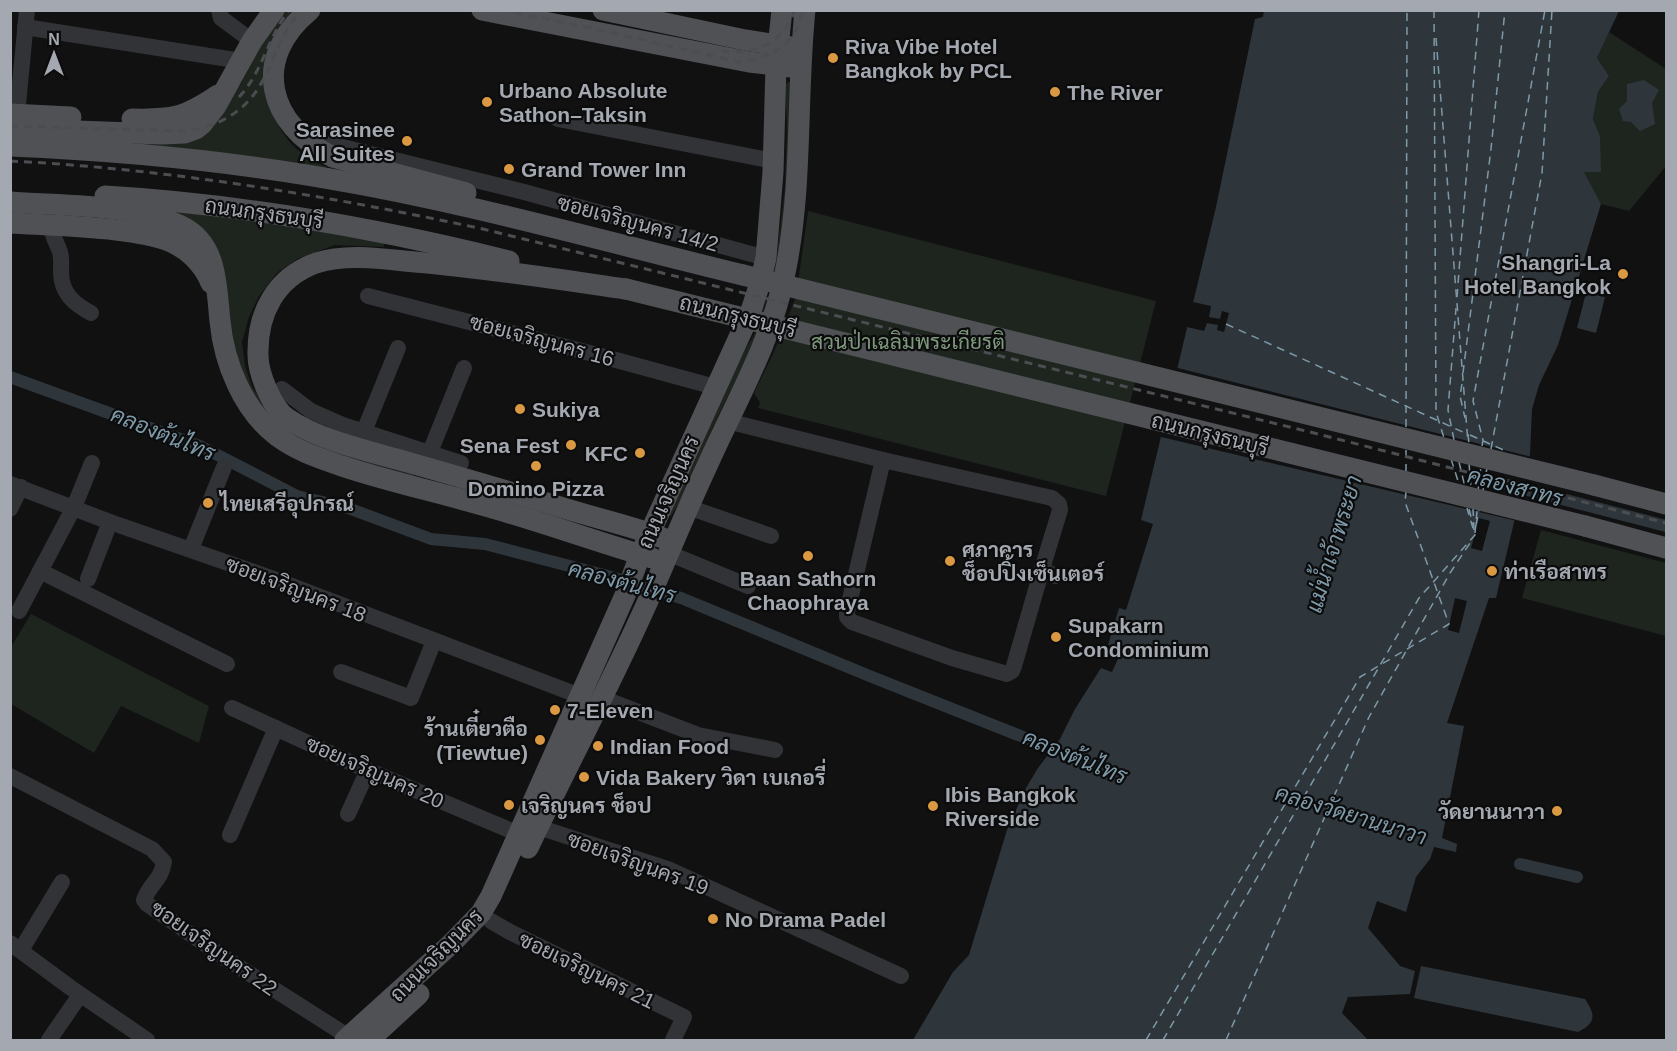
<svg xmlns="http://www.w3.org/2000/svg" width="1677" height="1051" font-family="Arial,Sarabun,sans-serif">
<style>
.green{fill:#1e241e}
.water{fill:#2e363b}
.pier{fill:#111112}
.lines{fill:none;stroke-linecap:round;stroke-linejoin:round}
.canal{stroke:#2e363b;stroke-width:12}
.ferry{stroke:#7e99a8;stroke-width:1.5;stroke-dasharray:8 6;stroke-linecap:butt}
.minor{stroke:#323336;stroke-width:16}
.major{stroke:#4f5155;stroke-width:21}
.rail{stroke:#4b4d51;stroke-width:3;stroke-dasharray:8 6;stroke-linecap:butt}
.major-bridge{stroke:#4f5155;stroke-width:21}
.poi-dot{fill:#d99841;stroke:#0c0c0d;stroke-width:2}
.labels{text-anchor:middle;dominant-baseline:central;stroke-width:4.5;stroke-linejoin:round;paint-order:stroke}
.poi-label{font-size:21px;font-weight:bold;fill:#a4a9b1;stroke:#0c0c0d;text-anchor:start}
.street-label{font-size:21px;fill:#a4a9b1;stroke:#0c0c0d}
.park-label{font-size:21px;fill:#7e9a7d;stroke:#0c0c0d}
.water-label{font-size:22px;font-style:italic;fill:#7e99a8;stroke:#0c0c0d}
</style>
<rect width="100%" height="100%" fill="#111112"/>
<g class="green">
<path d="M282 11H305L268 100C281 136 292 152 327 167V171L90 139 212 127 242 82 272 24Z"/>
<path d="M1609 32 1666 69V166L1629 211 1601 204 1583 172H1600V136L1593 120 1598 92 1609 76 1597 58Z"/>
<path d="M788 82H792L795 87 779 276 760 331 712 429 685 493 671 516 667 514 737 362 754 335 771 288 776 262 785 187 787 128 785 85Z"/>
<path d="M172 208 384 240V247L335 245 297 259 277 273 259 296 249 317 242 342 245 366 252 386 273 419 414 474V478L297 443 273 428 242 378 217 270 175 221Z"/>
<path d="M808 211 1156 301 1106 496 758 408 760 403 754 393 773 354 796 297Z"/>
<path d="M1541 530 1666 563V636L1522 598Z"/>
<path d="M31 614 209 706 199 743 121 706 94 753 11 704V647Z"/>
</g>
<g class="water">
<path d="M1264 10 1619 11 1597 58 1609 76 1598 92 1593 119 1600 136 1601 172H1584L1601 204 1558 345 1539 385 1532 409 1530 455 1496 598H1489L1447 723 1464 726 1442 838 1457 844 1456 852 1434 847 1430 859 1416 877 1406 912 1377 901 1368 928 1400 966 1415 971 1410 994 1348 997 1342 1013 1368 1040H913L953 972 969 955 1007 830 1026 788 1038 768 1060 739 1075 709 1101 668 1112 672 1122 650 1108 645 1119 608 1126 610 1153 524 1141 520 1216 207 1255 19 1263 17Z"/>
<path d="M1644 80 1659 90 1652 103 1655 124 1640 131 1631 122 1623 121 1619 109 1627 101V84Z"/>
<path d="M1586 293 1605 297 1596 333 1577 328Z"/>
<path d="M1421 966 1585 999C1595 1014 1597 1023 1578 1032L1414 998Z"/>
</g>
<g class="pier">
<path d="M1193 302 1211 306 1209 317 1220 319 1222 311 1229 313 1224 332 1217 330 1218 325 1207 323 1204 331 1187 327 1188 320 1185 319 1187 313 1190 314Z"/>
<path d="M1174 367 1532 457 1517 521 1157 436Z"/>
<path d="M1479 518 1490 521 1482 551 1471 548Z"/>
<path d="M1455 598 1467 601 1459 633 1448 630Z"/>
</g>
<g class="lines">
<g class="canal">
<path d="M10 377 202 447 297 496 348 508 431 539 485 544 604 575 681 598 872 677 1066 754"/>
<path d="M1508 485 1666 526"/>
<path d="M1520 864 1577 877"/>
</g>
<g class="ferry">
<path d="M1434 10 1436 412 1444 438"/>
<path d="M1436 38 1468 443"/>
<path d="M1457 297 1479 10"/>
<path d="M1226 324 1465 433"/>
<path d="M1463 373 1491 149 1505 10"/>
<path d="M1462 384 1460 396 1465 418"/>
<path d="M1406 427 1407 10"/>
<path d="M1468 434 1469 444"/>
<path d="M1470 435 1508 452"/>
<path d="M1454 440 1448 410 1456 308"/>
<path d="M1482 446 1483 440 1473 401 1545 10"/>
<path d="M1491 449 1542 173 1552 10"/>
<path d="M1451 459 1459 484"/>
<path d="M1459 462 1465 487"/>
<path d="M1469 463 1471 488"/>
<path d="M1406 472V450"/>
<path d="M1483 490 1487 468"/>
<path d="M1478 491 1481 466"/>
<path d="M1473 508 1474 530"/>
<path d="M1469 509 1473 525"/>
<path d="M1476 525 1479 510"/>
<path d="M1475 533 1477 511"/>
<path d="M1146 1040 1360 677 1449 624 1405 502 1406 492"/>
<path d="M1163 1040 1419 598 1475 535 1467 508"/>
<path d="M1226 1040 1369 717 1450 573 1472 540"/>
</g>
<g class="minor">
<path d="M219 10 221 18 252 41"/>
<path d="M25 27 241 61"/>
<path d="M17 115 27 10"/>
<path d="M558 119 774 161"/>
<path d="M310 139 524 192 766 258"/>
<path d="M53 225C51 237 57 242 60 252 62 259 61 266 61 272 61 293 74 304 91 313"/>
<path d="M368 296 605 357 715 387"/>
<path d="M282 389 311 411 343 425 461 463"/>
<path d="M727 421 883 460 847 612V617L852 622 952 658 1007 674 1012 671 1014 666 1042 569"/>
<path d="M360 441 398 348"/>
<path d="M883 460 1052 498 1059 504 1060 510 1042 569 1055 576"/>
<path d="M426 462 464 368"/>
<path d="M10 484 110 522 271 578 580 696"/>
<path d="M688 507 771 536"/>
<path d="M10 509 21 487"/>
<path d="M191 549 224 467"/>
<path d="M668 553 748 586"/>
<path d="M40 571 227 664"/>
<path d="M88 579 110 522"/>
<path d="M19 611 74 507 92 463"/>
<path d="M341 672 411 698 434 641"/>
<path d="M602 698 698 735 775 750"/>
<path d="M232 708 358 766 519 834"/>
<path d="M10 776 152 849 164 862C161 881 150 883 144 900L147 904 225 958 349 1037"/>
<path d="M348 814 368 770"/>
<path d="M538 827 668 869 901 976"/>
<path d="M230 835 276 728"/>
<path d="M491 921 510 932 684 1017 673 1040"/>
<path d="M10 943 71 988 147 1040"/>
<path d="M21 950 62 882"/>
<path d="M49 1040 80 995"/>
</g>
<g class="major">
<path d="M310 10C250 59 268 125 333 157L466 193"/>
<path d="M482 10 749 62 791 67"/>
<path d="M603 10 745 40 791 47"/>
<path d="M10 114 71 117"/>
<path d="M132 119C172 120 184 118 218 95"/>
<path d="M10 131 47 130 162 134 185 133 196 129 202 124 216 106 252 41 274 10"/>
<path d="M10 146C127 151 243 162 358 184 487 208 615 244 743 275"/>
<path d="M105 196C241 204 376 228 509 261"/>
<path d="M10 202C61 206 136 204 181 226 218 244 216 285 220 321 224 363 243 410 277 436 297 451 319 458 342 466 387 481 433 491 478 504 537 520 594 541 652 558"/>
<path d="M10 223C46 225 81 226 116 230 133 232 150 234 166 240 186 247 203 263 211 283"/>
<path d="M626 289C556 279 486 268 415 262 384 259 347 253 316 263 275 278 257 314 258 355 258 373 272 409 288 419 321 441 369 451 407 462 460 477 514 493 567 509 599 519 632 526 663 538"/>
<path d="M1594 485 1666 504"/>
<path d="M1585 526 1666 548"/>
<path d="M528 848C567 766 610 686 647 603 667 558 686 511 707 466 735 403 772 341 785 273 803 186 796 98 805 10"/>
<path d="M345 1040 451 944 481 913 491 896 626 593 640 555 735 346 751 311 760 283 766 258 773 172 776 66 782 10"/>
<path d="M369 1040 419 994"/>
</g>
<g class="rail">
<path d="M501 10 591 28 739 62C774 57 794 46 803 10"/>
<path d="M722 51C755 56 783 43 795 10"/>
<path d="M239 97C262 73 268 37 289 10"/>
<path d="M10 126 180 131C211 130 242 115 259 87 275 61 280 31 303 10"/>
<path d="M10 161C170 169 328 196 483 229L1314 433 1666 523"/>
</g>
<g class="major-bridge">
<path d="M743 275 1594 485"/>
<path d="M626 289 1585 526"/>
</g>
</g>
<g class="poi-dot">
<circle cx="833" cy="58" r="6"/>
<circle cx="1055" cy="92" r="6"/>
<circle cx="487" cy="102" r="6"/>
<circle cx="407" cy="141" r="6"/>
<circle cx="509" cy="169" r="6"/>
<circle cx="1623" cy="274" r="6"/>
<circle cx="520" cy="409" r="6"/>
<circle cx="571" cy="445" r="6"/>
<circle cx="640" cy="453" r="6"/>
<circle cx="536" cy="466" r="6"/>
<circle cx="208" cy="503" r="6"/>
<circle cx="808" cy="556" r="6"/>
<circle cx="950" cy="561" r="6"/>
<circle cx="1492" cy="571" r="6"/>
<circle cx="1056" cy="637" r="6"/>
<circle cx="555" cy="710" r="6"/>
<circle cx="540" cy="740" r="6"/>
<circle cx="598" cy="746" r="6"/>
<circle cx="584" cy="777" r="6"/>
<circle cx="509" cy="805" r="6"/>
<circle cx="933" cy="806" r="6"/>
<circle cx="1557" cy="811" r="6"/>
<circle cx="713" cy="919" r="6"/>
</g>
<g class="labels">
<g class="poi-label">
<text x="845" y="46">Riva Vibe Hotel<tspan x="845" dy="24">Bangkok by PCL</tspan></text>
<text x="499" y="90">Urbano Absolute<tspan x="499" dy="24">Sathon–Taksin</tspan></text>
<text x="1067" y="92">The River</text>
<text x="395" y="129" text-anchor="end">Sarasinee<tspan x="395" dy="24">All Suites</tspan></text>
<text x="521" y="169">Grand Tower Inn</text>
<text x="1611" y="262" text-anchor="end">Shangri-La<tspan x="1611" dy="24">Hotel Bangkok</tspan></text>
<text x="532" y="409">Sukiya</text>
<text x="559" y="445" text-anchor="end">Sena Fest</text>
<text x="628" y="453" text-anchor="end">KFC</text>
<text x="536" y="488" text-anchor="middle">Domino Pizza</text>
<text x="220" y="503">ไทยเสรีอุปกรณ์</text>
<text x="962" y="549">ศุภาคาร<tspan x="962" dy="24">ช็อปปิ้งเซ็นเตอร์</tspan></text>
<text x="1504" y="571">ท่าเรือสาทร</text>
<text x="808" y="578" text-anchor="middle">Baan Sathorn<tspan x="808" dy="24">Chaophraya</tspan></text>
<text x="1068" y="625">Supakarn<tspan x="1068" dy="24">Condominium</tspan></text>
<text x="567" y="710">7-Eleven</text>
<text x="528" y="728" text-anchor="end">ร้านเตี๋ยวตือ<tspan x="528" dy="24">(Tiewtue)</tspan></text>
<text x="610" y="746">Indian Food</text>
<text x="596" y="777">Vida Bakery วิดา เบเกอรี่</text>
<text x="945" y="794">Ibis Bangkok<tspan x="945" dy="24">Riverside</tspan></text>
<text x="521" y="805">เจริญนคร ช็อป</text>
<text x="1545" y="811" text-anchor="end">วัดยานนาวา</text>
<text x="725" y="919">No Drama Padel</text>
</g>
<g class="street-label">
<text transform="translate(264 213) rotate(8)">ถนนกรุงธนบุรี</text>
<text transform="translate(638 223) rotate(15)">ซอยเจริญนคร 14/2</text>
<text transform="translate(738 316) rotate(14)">ถนนกรุงธนบุรี</text>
<text transform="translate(542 340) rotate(15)">ซอยเจริญนคร 16</text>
<text transform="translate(1210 434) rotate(14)">ถนนกรุงธนบุรี</text>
<text transform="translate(668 492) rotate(-66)">ถนนเจริญนคร</text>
<text transform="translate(296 589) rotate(21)">ซอยเจริญนคร 18</text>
<text transform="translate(375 772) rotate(24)">ซอยเจริญนคร 20</text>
<text transform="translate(638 863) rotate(20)">ซอยเจริญนคร 19</text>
<text transform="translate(214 948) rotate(35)">ซอยเจริญนคร 22</text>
<text transform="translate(436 955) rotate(-45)">ถนนเจริญนคร</text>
<text transform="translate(587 970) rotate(26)">ซอยเจริญนคร 21</text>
</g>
<g class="park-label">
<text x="908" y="341">สวนป่าเฉลิมพระเกียรติ</text>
</g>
<g class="water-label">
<text transform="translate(163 434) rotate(22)">คลองต้นไทร</text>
<text transform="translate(1515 487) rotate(15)">คลองสาทร</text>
<text transform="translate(1334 544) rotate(-73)">แม่น้ำเจ้าพระยา</text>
<text transform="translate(622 582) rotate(15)">คลองต้นไทร</text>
<text transform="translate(1075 757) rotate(22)">คลองต้นไทร</text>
<text transform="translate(1351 815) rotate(17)">คลองวัดยานนาวา</text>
</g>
</g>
<rect width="1677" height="1051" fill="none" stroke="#a4a9b1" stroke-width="24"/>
<g transform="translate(54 54)" stroke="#0c0c0d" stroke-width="4.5" paint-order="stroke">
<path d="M0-4.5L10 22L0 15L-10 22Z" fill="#a4a9b1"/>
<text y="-9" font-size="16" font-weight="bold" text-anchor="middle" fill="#a4a9b1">N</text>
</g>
</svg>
